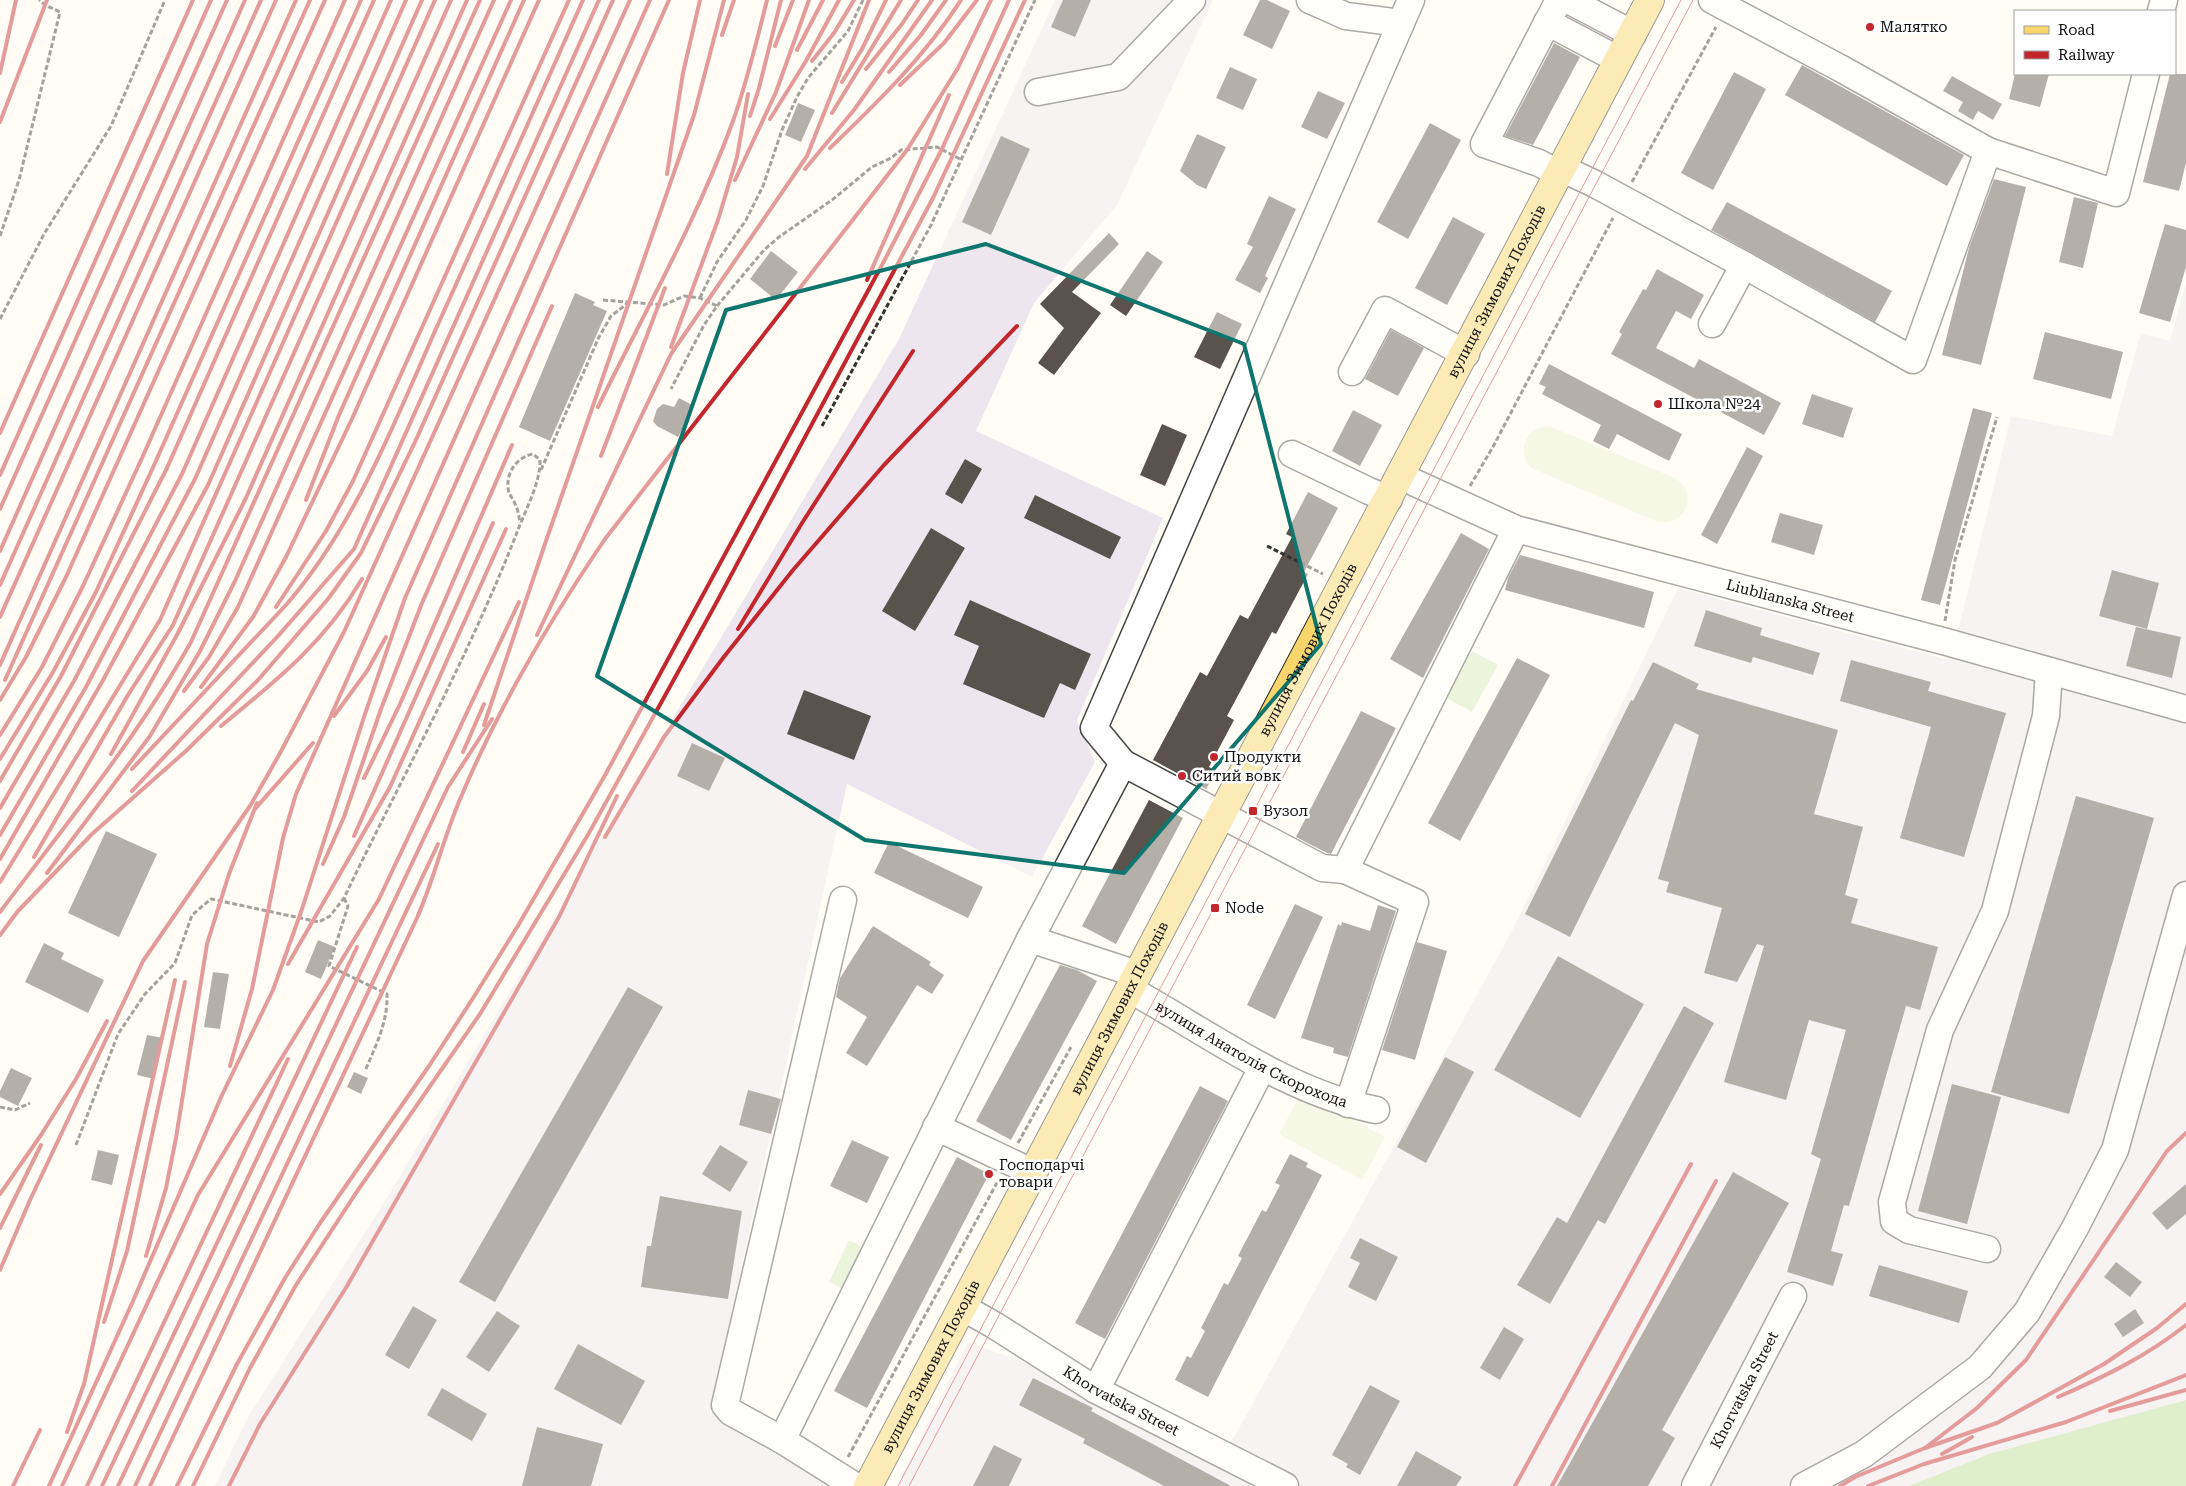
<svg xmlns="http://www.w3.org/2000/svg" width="2186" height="1486" font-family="'Roboto Serif',serif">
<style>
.industrial{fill:#eee6ef}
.green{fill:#d5ebbd}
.forest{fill:#b9dc9c}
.pitch{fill:#e6f2cf}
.building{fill:#5a524d}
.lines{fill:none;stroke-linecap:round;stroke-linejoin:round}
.minor-casing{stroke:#444;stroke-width:29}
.major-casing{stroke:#222;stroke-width:30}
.path{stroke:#333;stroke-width:3;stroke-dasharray:5 2.5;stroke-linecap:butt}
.minor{stroke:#fff;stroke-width:26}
.major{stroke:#f9d66b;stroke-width:28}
.tram{stroke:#c4262e;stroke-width:1}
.rail{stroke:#c4262e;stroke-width:4}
.marked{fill:none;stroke:#0f766e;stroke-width:4;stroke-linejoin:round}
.poi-dot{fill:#c4262e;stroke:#fff;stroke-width:2}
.labels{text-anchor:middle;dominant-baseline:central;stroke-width:5;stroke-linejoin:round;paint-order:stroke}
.poi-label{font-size:15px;fill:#111;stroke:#fff;text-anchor:start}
.street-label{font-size:15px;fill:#111;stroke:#fff}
</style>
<rect width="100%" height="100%" fill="#fffdf5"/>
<g class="industrial">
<path d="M1055 0H1213L1117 205 1034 303 976 431 1163 518 1077 720 1095 762 1032 877 847 784 710 1411 835 1486H215L248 1417 390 1193 899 339Z"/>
<path d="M2186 283V1486H897L968 1342 1045 1370 1217 1461 1237 1432 1512 931 1678 588 1948 660 1962 615 2011 416 2112 436 2141 333 2170 341Z"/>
</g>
<g class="green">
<path d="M1472 651 1498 665 1472 712 1447 698Z"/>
<path d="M849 1240 870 1250 850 1292 829 1282Z"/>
</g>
<path class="forest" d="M2186 1400V1486H1909L1989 1454Z"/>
<g class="pitch">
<path d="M1549 426 1675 478C1700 495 1685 528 1656 521L1531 468C1516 450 1526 427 1549 426Z"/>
<path d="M1302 1092 1385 1137 1362 1180 1279 1134Z"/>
</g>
<g class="building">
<path d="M1063 0H1091L1075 37 1051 27Z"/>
<path d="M1260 0H1267L1290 11 1272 49 1243 35Z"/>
<path d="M1554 43 1580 57 1533 145 1505 136Z"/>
<path d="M1802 65 1964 155 1947 186 1785 95Z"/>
<path d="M1230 67 1257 79 1243 110 1216 98Z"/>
<path d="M1734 72 1766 89 1713 190 1681 173Z"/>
<path d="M2015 74H2049L2040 107 2009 99Z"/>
<path d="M2170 74H2186V163L2179 191 2143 182Z"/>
<path d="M1952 76 2002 104 1993 120 1978 111 1973 120 1958 111 1963 102 1943 91Z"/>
<path d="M1318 91 1345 103 1327 139 1301 127Z"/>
<path d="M798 103 815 110 801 142 785 135Z"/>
<path d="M1430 123 1461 140 1408 239 1377 222Z"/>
<path d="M1197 134 1226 147 1206 189 1197 185 1180 171Z"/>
<path d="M1001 136 1030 149 991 235 962 222Z"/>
<path d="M1994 179 2026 187 1981 365 1942 355 1969 248Z"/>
<path d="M1269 196 1296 209 1265 276 1268 278 1260 293 1235 280 1253 247 1247 244Z"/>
<path d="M2074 197 2098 203 2083 268 2059 262Z"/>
<path d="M1727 202 1892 291 1875 322 1711 230Z"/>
<path d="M1453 217 1485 234 1447 305 1415 288Z"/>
<path d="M2165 224 2186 230V267L2170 322 2139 313Z"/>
<path d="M1109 233 1119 244 1072 292 1101 313 1054 375 1038 363 1064 328 1040 304Z"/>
<path d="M771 251 798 272 776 300 750 279Z"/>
<path d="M1147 251 1163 262 1126 316 1110 305Z"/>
<path d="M1657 269 1704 295 1691 319 1676 311 1656 348 1694 368 1699 359 1781 403 1764 435 1611 354 1622 334 1619 332 1643 289 1646 290Z"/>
<path d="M575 293 595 302 593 305 607 311 550 441 519 427Z"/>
<path d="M1217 312 1242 324 1220 369 1194 357Z"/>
<path d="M1391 330 1424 348 1398 396 1365 379Z"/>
<path d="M2045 332 2123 352 2111 399 2033 379Z"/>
<path d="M1549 364 1682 434 1669 461 1617 434 1609 449 1593 441 1601 425 1542 394 1546 387 1539 384Z"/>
<path d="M1812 394 1853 408 1843 438 1802 424Z"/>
<path d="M679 398 694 406 678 437 657 426 653 421 657 409 663 404 674 407Z"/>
<path d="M1973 408 1992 413 1940 605 1921 600Z"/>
<path d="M1353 410 1382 425 1360 466 1332 451Z"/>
<path d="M1162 424 1187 435 1165 486 1140 475Z"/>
<path d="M1747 447 1763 456 1717 544 1701 535Z"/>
<path d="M965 459 982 469 962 504 945 494Z"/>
<path d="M1308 492 1338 508 1304 572 1308 574 1276 634 1272 632 1227 716 1234 720 1209 767 1216 771 1206 789 1153 760 1200 672 1207 676 1240 615 1248 619 1292 537 1286 534Z"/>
<path d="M1035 495 1121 537 1110 559 1024 518Z"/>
<path d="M1780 513 1823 525 1814 555 1771 542Z"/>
<path d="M931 528 965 548 915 631 882 611Z"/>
<path d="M1461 533 1489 549 1423 678 1390 659Z"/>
<path d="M1520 555 1654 592 1644 628 1505 590 1508 578Z"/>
<path d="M2112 570 2159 583 2147 629 2099 616Z"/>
<path d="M970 600 1091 654 1075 690 1060 683 1044 718 963 684 979 646 954 635Z"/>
<path d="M1706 610 1762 628 1760 635 1820 653 1813 675 1753 657 1751 663 1694 646Z"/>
<path d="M2136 627 2181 637 2172 678 2126 666Z"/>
<path d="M1517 658 1550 675 1460 841 1428 823Z"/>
<path d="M1851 660 1931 682 1928 691 2006 713 1964 857 1900 838 1931 727 1840 701Z"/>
<path d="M1653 662 1699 684 1696 689 1838 730 1814 814 1863 827 1845 895 1858 899 1851 923 1938 947 1920 1010 1906 1006 1849 1206 1844 1205 1831 1251 1843 1254 1833 1286 1787 1272 1821 1159 1811 1154 1846 1030 1809 1020 1786 1100 1724 1082 1764 946 1757 944 1737 982 1704 973 1722 908 1666 892 1669 882 1658 879 1699 735 1675 723 1570 937 1525 914 1631 700 1633 701Z"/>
<path d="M804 690 871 716 854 760 787 734Z"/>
<path d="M1361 711 1396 728 1331 854 1327 853 1296 837Z"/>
<path d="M692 743 725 758 709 791 677 776Z"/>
<path d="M2076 796 2154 818 2069 1114 1991 1092Z"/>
<path d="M1149 800 1183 818 1116 944 1082 926Z"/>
<path d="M106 831 157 854 119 937 68 913Z"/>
<path d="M889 842 983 887 968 918 874 873Z"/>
<path d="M1295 904 1323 917 1275 1019 1247 1005Z"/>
<path d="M1378 905 1396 911 1348 1057 1333 1053 1334 1048 1301 1038 1338 924 1341 926 1342 922 1370 931Z"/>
<path d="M873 926 931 962 929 965 944 975 932 994 917 985 867 1066 846 1053 867 1017 836 997 840 978Z"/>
<path d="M318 940 335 947 321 979 305 972Z"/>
<path d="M1417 942 1447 951 1415 1060 1382 1050Z"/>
<path d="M44 943 64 953 61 959 104 980 88 1013 25 982Z"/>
<path d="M1558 956 1644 1004 1580 1118 1494 1070Z"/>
<path d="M1060 965 1077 970 1097 981 1011 1140 976 1121Z"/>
<path d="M213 972 229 974 220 1029 204 1027Z"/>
<path d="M628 987 663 1007 495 1302 459 1282Z"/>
<path d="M1684 1006 1714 1023 1605 1224 1598 1220 1550 1304 1517 1285 1557 1217 1567 1223Z"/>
<path d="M147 1035 163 1038 154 1079 137 1075Z"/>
<path d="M1445 1057 1474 1072 1426 1163 1397 1147Z"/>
<path d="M11 1068 32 1078 18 1106 0 1097V1091Z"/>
<path d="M354 1072 368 1078 361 1094 347 1087Z"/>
<path d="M1952 1084 2001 1097 1967 1224 1918 1211Z"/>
<path d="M1200 1086 1228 1101 1105 1339 1075 1323Z"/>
<path d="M748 1090 781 1099 771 1134 739 1125Z"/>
<path d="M852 1140 889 1157 867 1203 830 1186Z"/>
<path d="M720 1145 748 1162 730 1192 702 1174Z"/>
<path d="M98 1150 119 1155 112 1185 91 1180Z"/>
<path d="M1290 1154 1308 1163 1306 1167 1322 1175 1208 1397 1175 1380 1187 1356 1191 1358 1205 1331 1201 1328 1224 1283 1228 1285 1242 1258 1238 1256 1262 1210 1266 1212 1280 1185 1275 1183Z"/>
<path d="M957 1157 989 1174 867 1408 834 1391Z"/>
<path d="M1733 1172 1789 1203 1662 1430 1675 1438 1648 1486H1557Z"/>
<path d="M2186 1184V1214L2167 1230 2152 1213Z"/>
<path d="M660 1196 742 1211 728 1299 641 1287 647 1246H651Z"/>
<path d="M1360 1238 1398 1257 1376 1301 1348 1287 1360 1263 1350 1258Z"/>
<path d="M2116 1262 2142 1282 2130 1297 2104 1277Z"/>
<path d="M1879 1265 1968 1291 1959 1323 1869 1296Z"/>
<path d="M413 1306 437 1320 409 1369 385 1355Z"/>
<path d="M2135 1309 2144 1323 2123 1337 2114 1324Z"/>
<path d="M497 1311 520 1326 489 1372 466 1357Z"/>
<path d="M1504 1327 1524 1339 1500 1380 1480 1368Z"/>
<path d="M578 1344 645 1381 621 1425 554 1389Z"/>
<path d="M1033 1378 1093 1408 1091 1411 1231 1486H1164L1083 1443 1085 1439 1019 1405Z"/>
<path d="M1370 1385 1400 1401 1360 1475 1346 1467 1348 1464 1332 1455Z"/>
<path d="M442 1388 487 1414 472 1441 427 1415Z"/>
<path d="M537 1427 603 1444 591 1486H522Z"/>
<path d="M994 1445 1022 1459 1009 1486H973Z"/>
<path d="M1416 1451 1462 1477 1456 1486H1397Z"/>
</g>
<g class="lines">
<defs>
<g id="minor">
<path d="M1310 0 1346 16 1401 23"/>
<path d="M1559 0 1484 144 1539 163 1560 174"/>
<path d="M1568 0 1633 34"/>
<path d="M1712 0 1840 68 1988 151"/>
<path d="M2161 11 2164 0"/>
<path d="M1547 22 1619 60"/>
<path d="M1038 92 1118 77 1192 0"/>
<path d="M1563 169 1595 184 1744 265 1913 360 1988 151 2116 193 2146 74"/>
<path d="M1712 324 1744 265"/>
<path d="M1352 372 1385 310 1466 354"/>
<path d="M1292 454 1369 491 1389 499"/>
<path id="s1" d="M1400 476 1516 529 1943 641 2186 709"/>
<path d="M1123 763 1322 868 1345 870"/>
<path d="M843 900 725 1405 731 1412 782 1440 855 1486"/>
<path d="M1030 939 1137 974"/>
<path id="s2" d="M1129 989C1209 1033 1284 1091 1376 1110"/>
<path d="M1348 1104 1415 902 1345 870 1516 529"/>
<path d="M936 1127 1032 1172"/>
<path d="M1987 1249 1909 1230 1894 1221 1892 1202 1940 1030 1995 911 2046 716 2049 671"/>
<path id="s3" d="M962 1307 994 1325 1096 1390 1285 1486"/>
<path d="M1096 1390 1262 1068"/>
<path d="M782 1440 1030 939 1123 763 1094 728 1411 0"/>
<path id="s4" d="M1695 1486 1793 1296"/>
<path d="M1804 1486 1864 1454 1980 1367 2027 1312 2075 1228 2115 1150 2186 895"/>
</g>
<g id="major">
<path id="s5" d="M868 1486 1650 0"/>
</g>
</defs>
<use href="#minor" class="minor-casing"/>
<use href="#major" class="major-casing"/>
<g class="path">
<path d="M1632 182 1716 27"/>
<path d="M0 236 19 180 60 12 45 5 39 0"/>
<path d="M700 298 717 262 746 220 763 186 782 130 797 97 808 78 848 31 863 0"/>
<path d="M603 300 664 305 684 296 700 298 717 306 704 325 671 389"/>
<path d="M717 306 764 250 779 237 832 200 872 167 891 158 901 150 937 147 962 160"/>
<path d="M0 319 44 234 111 126 165 0"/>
<path d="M822 426 931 225 1035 0"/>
<path d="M541 470 599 337 611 316 628 303"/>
<path d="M1470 486 1494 445 1613 218"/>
<path d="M1267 546 1323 574"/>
<path d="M1945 621 1955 560 1997 417"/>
<path d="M344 898 348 906 329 966 387 994C388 1022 376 1045 365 1071"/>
<path d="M0 1107 15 1110 30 1103"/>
<path d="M1018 1143 1071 1047"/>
<path d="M76 1145 118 1034 145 994 175 963 192 915 211 899 319 922 330 916 344 898C402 777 467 660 516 535 524 513 541 482 540 460L533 454C516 457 504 475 509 493 511 497 514 500 515 504 518 509 519 517 520 523"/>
<path d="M848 1457 999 1179"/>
</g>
<use href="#minor" class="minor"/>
<use href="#major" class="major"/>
<g class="tram">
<path d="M898 1486 1681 0"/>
<path d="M909 1486 1693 0"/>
</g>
<g class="rail">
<path d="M722 35 734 0"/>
<path d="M775 46 793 0"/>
<path d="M797 50 823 0"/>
<path d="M812 61 834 33 854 0"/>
<path d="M866 69 902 24 918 0"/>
<path d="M889 72 921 35 946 0"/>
<path d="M0 73 16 0"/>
<path d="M842 82 862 49 886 0"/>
<path d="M900 85 944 43 977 0"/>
<path d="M832 113 901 0"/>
<path d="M750 116 759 88 781 0"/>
<path d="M770 119 806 61 839 0"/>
<path d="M0 122 47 0"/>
<path d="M830 148C877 103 926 55 961 0"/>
<path d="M805 169 854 110 932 0"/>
<path d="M667 174 683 73 700 0"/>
<path d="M735 180 776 92 809 0"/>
<path d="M867 280 949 95"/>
<path d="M671 347 718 220 737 157 748 94"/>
<path d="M598 407C644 313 697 220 733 121 747 82 757 40 767 0"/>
<path d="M0 433 193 0"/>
<path d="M601 456 665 288"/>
<path d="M0 475 211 0"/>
<path d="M306 500 339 415 524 0"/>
<path d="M0 509 227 0"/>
<path d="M0 551 245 0"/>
<path d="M0 585 261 0"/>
<path d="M276 607 326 531 353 481 569 0"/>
<path d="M0 617 276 0"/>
<path d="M738 629 802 523 913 351"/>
<path d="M537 635 671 354 807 156 869 0"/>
<path d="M0 665 296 0"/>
<path d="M5 680 310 0"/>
<path d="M201 687 253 617 286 557 351 421 539 0"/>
<path d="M184 691 209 657 238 607 511 0"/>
<path d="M0 700 26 657 66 577 325 0"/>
<path d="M334 716 367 671 386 637"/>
<path d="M484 725 547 538 694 115 724 0"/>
<path d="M221 726C277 680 325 642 362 579"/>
<path d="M0 735 42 667 83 586 142 458 345 0"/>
<path d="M463 752 484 704"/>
<path d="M111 754 178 633 245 500 467 0"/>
<path d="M0 759 53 672 96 592 155 463 361 0"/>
<path d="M132 769 286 605C355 525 393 426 435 331 485 221 534 110 583 0"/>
<path d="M364 778 400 704 512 445"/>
<path d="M0 781 61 676 167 468 374 0"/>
<path d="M132 791 278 636 354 549 599 0"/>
<path d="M0 808 74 681 182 474 391 0"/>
<path d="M255 809 313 743"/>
<path d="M0 835 86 687 195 479 406 0"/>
<path d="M354 836 493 523"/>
<path d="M605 837 664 737 723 658 793 570 884 465 1017 326"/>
<path d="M34 857 128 695 173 625 451 0"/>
<path d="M0 859 102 682 208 485 422 0"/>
<path d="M323 864 344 817 381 709 422 603 552 306"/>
<path d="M47 873 150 736 200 651 235 581 494 0"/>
<path d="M0 882 160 620 435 0"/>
<path d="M0 912C66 824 137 738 191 642L480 0"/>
<path d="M0 935 18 911 92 834 187 750 258 680 328 599 361 553 415 442 613 0"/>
<path d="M288 964 390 787 506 529"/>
<path d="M230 1066 252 989 283 838 296 794 650 0"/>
<path d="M0 1194 41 1135 76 1079 107 1021"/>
<path d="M0 1228 41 1145"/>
<path d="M146 1256 166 1188 176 1138 207 944 229 874 257 803"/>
<path d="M0 1270 30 1200 143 961 250 806 279 755 344 632 630 0"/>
<path d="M104 1322 127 1251 185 982"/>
<path d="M2058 1397C2104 1377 2147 1356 2186 1325"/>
<path d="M2110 1411 2186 1390"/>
<path d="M67 1432 84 1384 175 980"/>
<path d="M1925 1448 1977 1408 2026 1360 2167 1151 2186 1133"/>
<path d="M1942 1454 1972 1437"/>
<path d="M13 1486 40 1430"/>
<path d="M49 1486 133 1301 222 1095 273 990 301 912 365 714 405 598 669 0"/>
<path d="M62 1486 198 1195 379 899 519 602"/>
<path d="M87 1486 288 1059"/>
<path d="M102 1486 357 947"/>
<path d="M118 1486 448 787 492 719"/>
<path d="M135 1486 438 844"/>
<path d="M150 1486 417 918C434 879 444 836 461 797 499 706 550 620 605 539L907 150 958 68 991 0"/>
<path d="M177 1486 237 1364 285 1278 320 1223 429 1066 475 995 519 924 604 777 882 265 942 149 1009 0"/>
<path d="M193 1486 250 1368 296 1285 356 1193 480 1014 589 833 714 607 933 198 1025 0"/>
<path d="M229 1486 260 1424 347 1286 559 917 617 796"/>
<path d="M1515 1486 1691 1164"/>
<path d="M1552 1486 1716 1181"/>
<path d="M1840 1486 1855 1477 1925 1448 1997 1423 2104 1364 2157 1328 2186 1304"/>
<path d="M1868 1486 1924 1464 2066 1422 2186 1375"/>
</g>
</g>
<path d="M0 0H2186V1486H0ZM986 244 1244 344 1321 644 1124 873 865 840 597 676 726 310Z" fill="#fffdf5" fill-opacity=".55" fill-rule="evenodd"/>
<path class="marked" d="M986 244 1244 344 1321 644 1124 873 865 840 597 676 726 310Z"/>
<g class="poi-dot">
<circle cx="1870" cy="27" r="5"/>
<circle cx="1658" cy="404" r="5"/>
<circle cx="1214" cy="757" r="5"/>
<circle cx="1182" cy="776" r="5"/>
<rect x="1248" y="806" width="10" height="10" rx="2.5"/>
<rect x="1210" y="903" width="10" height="10" rx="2.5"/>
<circle cx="989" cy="1174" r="5"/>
</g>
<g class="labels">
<g class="poi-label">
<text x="1880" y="27">Малятко</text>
<text x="1668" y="404">Школа №24</text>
<text x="1224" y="757">Продукти</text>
<text x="1192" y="776">Ситий вовк</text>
<text x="1263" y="811">Вузол</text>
<text x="1225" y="908">Node</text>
<text x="999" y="1165">Господарчі<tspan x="999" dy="17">товари</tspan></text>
</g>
<g class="street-label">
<text stroke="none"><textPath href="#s5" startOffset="1350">вулиця Зимових Походів</textPath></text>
<text stroke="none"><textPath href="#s1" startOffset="411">Liublianska Street</textPath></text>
<text stroke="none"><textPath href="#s5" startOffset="945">вулиця Зимових Походів</textPath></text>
<text stroke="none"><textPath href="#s5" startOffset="540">вулиця Зимових Походів</textPath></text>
<text stroke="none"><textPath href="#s2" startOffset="139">вулиця Анатолія Скорохода</textPath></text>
<text stroke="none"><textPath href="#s5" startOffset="135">вулиця Зимових Походів</textPath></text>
<text stroke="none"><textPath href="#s4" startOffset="108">Khorvatska Street</textPath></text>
<text stroke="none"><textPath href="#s3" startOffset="185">Khorvatska Street</textPath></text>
</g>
</g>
<rect x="2014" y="10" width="162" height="65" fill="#ffffff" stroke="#a0a0a0"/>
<rect x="2024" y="26" width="25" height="8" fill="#f9d66b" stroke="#a0a0a0"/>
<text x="2058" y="35" font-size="15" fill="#111111">Road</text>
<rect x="2024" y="51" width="25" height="8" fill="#c4262e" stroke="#a0a0a0"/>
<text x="2058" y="60" font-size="15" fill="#111111">Railway</text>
</svg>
